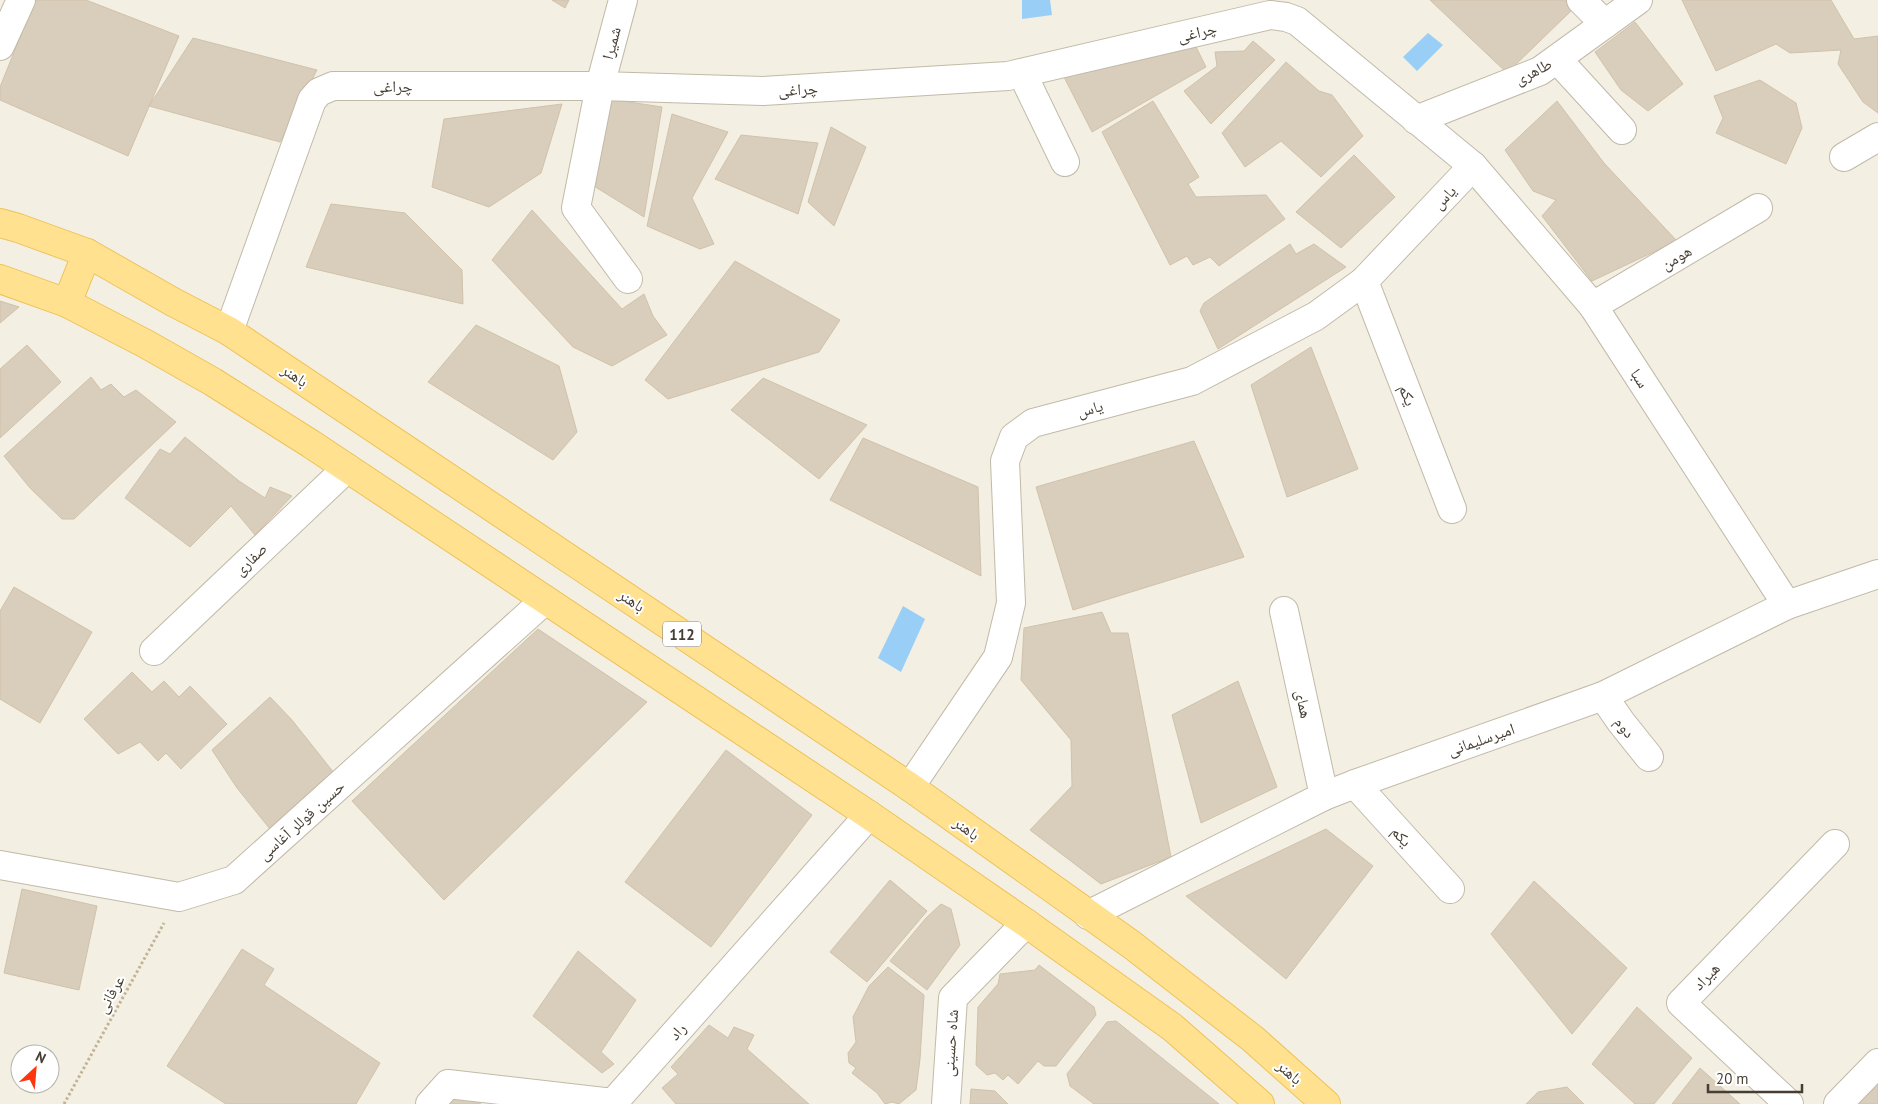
<svg xmlns="http://www.w3.org/2000/svg" width="1878" height="1104" font-family="'PT Sans','Noto Naskh Arabic',sans-serif">
<style>
.water{fill:#99cff6}
.building{fill:#d9cdbb;stroke:#d1c2aa}
.lines{fill:none;stroke-linecap:round;stroke-linejoin:round}
.minor-casing{stroke:#c2baa8;stroke-width:30}
.major-casing{stroke:#eec257;stroke-width:30}
.path{stroke:#c2b395;stroke-width:3;stroke-dasharray:2.5 2.5;stroke-linecap:butt}
.minor{stroke:#fff;stroke-width:28}
.major{stroke:#ffe190;stroke-width:28}
.labels{text-anchor:middle;dominant-baseline:central;stroke-width:4;stroke-linejoin:round;paint-order:stroke}
.shield{fill:#fff;stroke:#7e7870;stroke-width:1}
.shield-label{font-size:15px;font-weight:bold;fill:#463e33}
.street-label{font-size:16px;fill:#463e33;stroke:#fff}
</style>
<rect width="100%" height="100%" fill="#f3efe3"/>
<g class="water">
<path d="M1022 0H1050L1052 15 1022 19Z"/>
<path d="M1428 33 1443 45 1417 71 1403 57Z"/>
<path d="M903 606 925 619 901 672 878 658Z"/>
</g>
<g class="building">
<path d="M35 0H86L179 36 128 156 0 100V87Z"/>
<path d="M552 0H569L565 8Z"/>
<path d="M1430 0H1565L1573 9 1507 73Z"/>
<path d="M1682 0H1831L1854 39 1878 36V113L1863 102 1838 64 1841 50 1790 53 1776 44 1716 71Z"/>
<path d="M1635 22 1683 84 1648 111 1621 90 1595 52Z"/>
<path d="M193 38 317 70 280 142 149 106Z"/>
<path d="M1253 41 1275 60 1211 124 1184 91 1217 66 1215 52 1244 51Z"/>
<path d="M1196 47 1206 67 1092 132 1064 77Z"/>
<path d="M1286 62 1319 91 1332 95 1363 136 1321 177 1281 141 1245 167 1222 133Z"/>
<path d="M1760 80 1796 103 1802 128 1786 164 1716 133 1723 118 1714 96Z"/>
<path d="M609 99 662 107 644 217 589 183Z"/>
<path d="M1153 101 1199 177 1188 184 1196 197 1266 195 1285 219 1219 266 1210 257 1193 265 1187 256 1170 265 1102 132Z"/>
<path d="M1557 101 1604 163 1677 241 1592 281 1542 216 1556 200 1533 191 1505 150Z"/>
<path d="M562 104 541 173 489 207 432 187 444 119Z"/>
<path d="M672 114 728 132 692 198 714 244 700 249 647 226Z"/>
<path d="M831 127 866 147 834 226 808 202Z"/>
<path d="M741 135 818 143 798 214 715 179Z"/>
<path d="M1354 155 1395 197 1341 248 1296 212Z"/>
<path d="M331 204 405 213 462 270 463 304 306 267Z"/>
<path d="M532 210 622 309 644 294 653 316 667 335 612 366 573 347 492 260Z"/>
<path d="M1290 244 1296 254 1314 244 1346 267 1218 349 1200 311 1204 303Z"/>
<path d="M735 261 840 320 819 352 668 399 645 380Z"/>
<path d="M0 301 19 307 0 323Z"/>
<path d="M476 325 559 366 577 432 553 460 428 382Z"/>
<path d="M27 345 61 382 0 438V369Z"/>
<path d="M1311 347 1358 469 1287 497 1251 385Z"/>
<path d="M91 377 101 390 111 384 124 397 136 390 176 422 74 519H62L30 488 4 456Z"/>
<path d="M763 378 867 425 819 479 731 410Z"/>
<path d="M185 437 239 481 265 498 270 487 292 496 255 535 231 506 190 547 125 498 160 449 170 454Z"/>
<path d="M863 438 978 487 981 576 830 500Z"/>
<path d="M1194 441 1244 557 1073 610 1036 487Z"/>
<path d="M14 587 92 632 40 723 0 699V611Z"/>
<path d="M1102 612 1111 633H1128L1171 857 1101 884 1030 830 1072 786 1071 740 1021 680 1024 628Z"/>
<path d="M538 629 647 702 444 900 352 801Z"/>
<path d="M132 672 152 692 164 681 179 697 190 686 227 724 181 769 166 753 158 761 140 742 118 754 84 719Z"/>
<path d="M1238 681 1277 787 1201 823 1172 715Z"/>
<path d="M270 697 292 720 338 778 274 834 237 788 212 750Z"/>
<path d="M726 750 812 815 711 947 625 882Z"/>
<path d="M1326 829 1373 866 1286 979 1186 896Z"/>
<path d="M890 880 927 911 867 982 830 952Z"/>
<path d="M1534 881 1627 968 1572 1034 1491 934Z"/>
<path d="M22 889 97 906 79 990 4 973Z"/>
<path d="M941 904 951 909 960 945 927 990 890 961 926 918Z"/>
<path d="M242 949 274 969 264 985 380 1063 356 1104H226L167 1066Z"/>
<path d="M578 951 636 1000 601 1052 614 1064 602 1073 533 1016Z"/>
<path d="M1039 965 1094 1007 1096 1015 1056 1066H1044L1038 1061 1018 1084 1008 1075 1003 1080 995 1073 987 1075 976 1065 978 1007 998 984 1000 974 1035 970Z"/>
<path d="M888 967 924 995 920 1059 916 1090 899 1104 892 1102 885 1104 877 1093 852 1073 856 1068 849 1063 848 1053 856 1042 853 1017 869 986Z"/>
<path d="M1637 1007 1692 1058 1654 1104H1635L1592 1064Z"/>
<path d="M1116 1021 1219 1104H1094L1070 1086 1067 1074 1107 1022Z"/>
<path d="M709 1025 728 1038 734 1027 754 1035 747 1049 809 1104H676L662 1088 678 1074 671 1067Z"/>
<path d="M1700 1068 1740 1104H1672Z"/>
<path d="M1878 1079V1104H1853Z"/>
<path d="M448 1084 481 1104H434Z"/>
<path d="M1567 1087 1584 1104H1526L1538 1092Z"/>
<path d="M971 1089 995 1091 1008 1104H970Z"/>
</g>
<g class="lines">
<defs>
<g id="minor">
<path d="M623 0 600 86 576 208 628 279"/>
<path d="M1581 0 1605 24"/>
<path d="M0 46 21 0"/>
<path d="M1557 59 1622 130"/>
<path d="M1022 73 1065 162"/>
<path d="M1416 120 1540 71 1638 0"/>
<path d="M1844 157 1878 137"/>
<path d="M1364 281 1452 509"/>
<path d="M1593 306 1758 208"/>
<path d="M229 331 312 100 319 92 333 86H600L763 91 1008 76 1270 15 1286 17 1297 21 1473 166 1593 306 1787 605"/>
<path d="M1284 611 1324 796"/>
<path d="M154 651 347 468"/>
<path d="M1603 696 1621 722 1649 757"/>
<path d="M1355 784 1450 889"/>
<path d="M910 787 998 657 1011 603 1005 461 1014 437 1033 423 1192 381 1316 316 1364 281 1473 166"/>
<path d="M0 865 179 897 234 880 545 600"/>
<path d="M1088 915 1324 796 1355 784 1603 696 1787 605 1878 574"/>
<path d="M430 1104 448 1084 613 1103 869 815"/>
<path d="M946 1104 953 998 1026 923"/>
<path d="M1789 1104 1681 1003 1835 844"/>
<path d="M1838 1104 1878 1063"/>
</g>
<g id="major">
<path d="M0 223 18 228 87 253 173 302 229 331 910 787 1132 945 1253 1039 1326 1104"/>
<path d="M0 279 67 303 146 344 213 382 311 444 869 815 1026 923 1172 1027 1260 1104"/>
<path d="M67 303 87 253"/>
</g>
</defs>
<use href="#minor" class="minor-casing"/>
<use href="#major" class="major-casing"/>
<path class="path" d="M64 1104 164 923"/>
<use href="#minor" class="minor"/>
<use href="#major" class="major"/>
</g>
<g class="labels">
<rect class="shield" x="663" y="621.5" width="38" height="25" rx="4"/>
<g class="shield-label">
<text x="682" y="634">112</text>
</g>
<g class="street-label">
<text transform="translate(1197 32) rotate(-13)">چراغی</text>
<text transform="translate(611 43) rotate(-75)">شمیرا</text>
<text transform="translate(1533 71) rotate(-27)">طاهری</text>
<text x="393" y="86">چراغی</text>
<text transform="translate(798 89) rotate(-3)">چراغی</text>
<text transform="translate(1444 197) rotate(-47)">یاس</text>
<text transform="translate(1676 257) rotate(-31)">هومن</text>
<text transform="translate(295 375) rotate(34)">باهنر</text>
<text transform="translate(1640 378) rotate(57)">سبا</text>
<text transform="translate(1408 395) rotate(69)">یکم</text>
<text transform="translate(1090 408) rotate(-15)">یاس</text>
<text transform="translate(250 559) rotate(-44)">صفاری</text>
<text transform="translate(632 600) rotate(34)">باهنر</text>
<text transform="translate(1304 704) rotate(78)">همای</text>
<text transform="translate(1625 727) rotate(52)">دوم</text>
<text transform="translate(1481 739) rotate(-19)">امیرسلیمانی</text>
<text transform="translate(301 820) rotate(-42)">حسین قوللر آغاسی</text>
<text transform="translate(967 828) rotate(36)">باهنر</text>
<text transform="translate(1402 836) rotate(48)">یکم</text>
<text transform="translate(1706 976) rotate(-46)">هیراد</text>
<text transform="translate(110 994) rotate(-61)">عرفانی</text>
<text transform="translate(677 1031) rotate(-48)">راد</text>
<text transform="translate(950 1043) rotate(-86)">شاه حسینی</text>
<text transform="translate(1290 1072) rotate(42)">باهنر</text>
</g>
</g>
<g transform="translate(35 1069) rotate(26)"><circle r="24" fill="#ffffff" stroke="#b5b2ad"/>
<path d="M0-4L9 19L0 12L-9 19Z" fill="#ff350e"/>
<text y="-8" font-size="14" font-weight="bold" text-anchor="middle" fill="#463e33">N</text>
</g>
<path d="M1708 1084v8h94v-8" fill="none" stroke="#463e33" stroke-width="2.5"/>
<text x="1716" y="1084" font-size="15" fill="#463e33" stroke="#ffffff" stroke-width="4" paint-order="stroke">20 m</text>
</svg>
